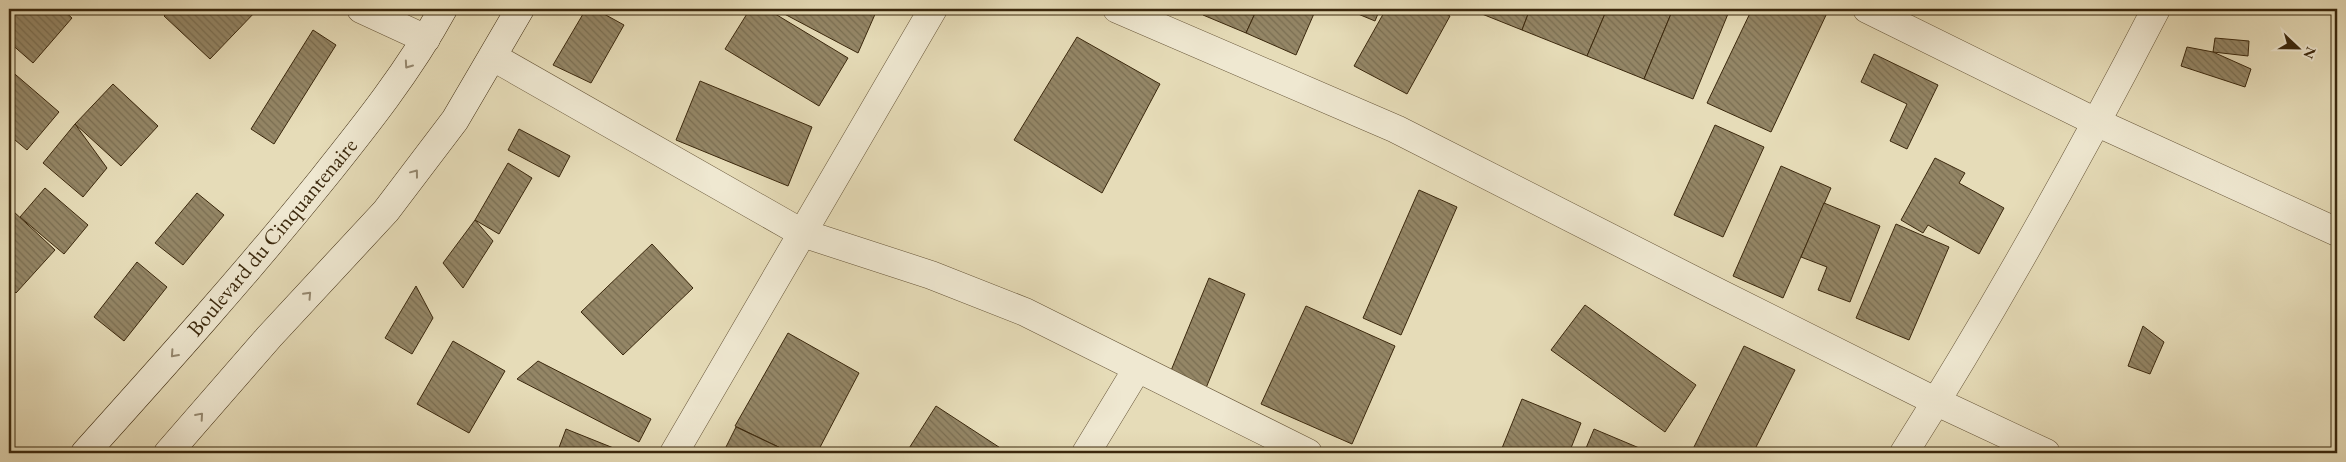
<svg xmlns="http://www.w3.org/2000/svg" width="2346" height="462" font-family="'EB Garamond',serif">
<style>
.building{fill:url(#building-back-hatch);stroke:#3b280d}
.lines{fill:none;stroke-linecap:round;stroke-linejoin:round}
.street-casing{stroke:#665538;stroke-width:29}
.secondary-casing{stroke:#3b280d;stroke-width:29}
.street{stroke:#efe8d1;stroke-width:28}
.secondary{stroke:#efe8d1;stroke-width:28}
.oneway{stroke:#95886f}
.labels{text-anchor:middle;dominant-baseline:central;stroke-width:4;stroke-linejoin:round;paint-order:stroke}
.street-label{font-size:22px;fill:#3b280d;stroke:#efe8d1}
</style>
<defs>
<pattern id="building-back-hatch" width="6" height="6" patternUnits="userSpaceOnUse" patternTransform="scale(1.25)"><rect width="6" height="6" fill="#948666"/><path d="M-1 5l2 2M0 0l6 6M5-1l2 2" fill="none" stroke="#7a6e52"/></pattern>
</defs>
<rect width="100%" height="100%" fill="#e6dcb8"/>
<filter id="stains"><feTurbulence type="fractalNoise" baseFrequency=".004" numOctaves="4"/><feColorMatrix values="0 0 0 0 .2 0 0 0 0 .09 0 0 0 0 .02 0 0 0 .5 -.17"/></filter>
<radialGradient id="worn" r=".72"><stop offset=".6" stop-color="#630" stop-opacity="0"/><stop offset="1" stop-color="#630" stop-opacity=".3"/></radialGradient>
<g class="building">
<path d="M20 9H62L72 18 33 63 9 42V21Z"/>
<path d="M171 9H258L210 59 164 16Z"/>
<path d="M586 9H595L624 25 591 83 553 65Z"/>
<path d="M750 9H767L848 58 819 106 725 49Z"/>
<path d="M775 9H870L876 12 858 53Z"/>
<path d="M1206 9H1257L1246 33 1203 15Z"/>
<path d="M1257 9H1316L1296 55 1246 33Z"/>
<path d="M1346 9H1380L1375 21Z"/>
<path d="M1386 9H1437L1450 16 1407 94 1354 66Z"/>
<path d="M1484 9H1530L1522 30 1482 14Z"/>
<path d="M1530 9H1607L1587 56 1522 30Z"/>
<path d="M1607 9H1673L1644 79 1587 56Z"/>
<path d="M1673 9H1730L1693 99 1644 79Z"/>
<path d="M1752 9H1819L1827 13 1771 132 1707 103Z"/>
<path d="M313 30 336 45 274 144 251 129Z"/>
<path d="M1077 37 1160 84 1102 193 1014 140Z"/>
<path d="M2215 38 2249 41 2248 56 2213 52Z"/>
<path d="M2187 47 2213 52 2251 69 2245 87 2181 66Z"/>
<path d="M1874 54 1938 85 1907 149 1890 141 1907 104 1861 82Z"/>
<path d="M9 69 59 112 27 150 9 135Z"/>
<path d="M700 81 812 127 788 186 676 140Z"/>
<path d="M113 84 158 126 121 166 75 124Z"/>
<path d="M75 124 107 168 83 197 43 163Z"/>
<path d="M1715 125 1764 147 1723 237 1674 215Z"/>
<path d="M519 129 570 156 559 177 508 150Z"/>
<path d="M1935 158 1965 173 1959 183 2004 208 1979 254 1928 225 1923 233 1901 220Z"/>
<path d="M508 163 532 178 499 234 475 220Z"/>
<path d="M1781 166 1831 188 1783 298 1733 276Z"/>
<path d="M45 188 88 225 64 254 20 217Z"/>
<path d="M1419 190 1457 207 1401 335 1363 318Z"/>
<path d="M197 193 224 215 183 265 155 243Z"/>
<path d="M1824 203 1880 226 1850 302 1818 290 1827 267 1801 257Z"/>
<path d="M13 211 55 250 16 293 9 286V216Z"/>
<path d="M475 220 493 241 463 288 443 263Z"/>
<path d="M1896 224 1949 247 1909 340 1856 318Z"/>
<path d="M652 244 693 288 623 355 581 312Z"/>
<path d="M137 262 167 287 124 341 94 317Z"/>
<path d="M1209 278 1245 294 1206 388 1170 373Z"/>
<path d="M416 286 433 318 412 354 385 338Z"/>
<path d="M1585 305 1696 385 1665 432 1551 350Z"/>
<path d="M1306 306 1395 346 1352 444 1261 404Z"/>
<path d="M2143 326 2164 342 2150 374 2128 366Z"/>
<path d="M788 333 859 373 817 453H791L735 426Z"/>
<path d="M453 341 505 371 469 433 417 404Z"/>
<path d="M1744 346 1795 370 1753 453H1691Z"/>
<path d="M538 361 651 419 639 442 517 379Z"/>
<path d="M1522 399 1581 423 1569 453H1500Z"/>
<path d="M936 406 1008 453H906Z"/>
<path d="M736 427 791 453H723Z"/>
<path d="M566 429 626 453H557Z"/>
<path d="M1594 429 1644 450 1642 453H1584Z"/>
</g>
<g class="lines">
<defs>
<g id="street">
<path d="M361 9 426 39"/>
<path d="M1117 9 1396 129 1717 292 1937 402 2046 453"/>
<path d="M1867 9 2098 123 2337 232"/>
<path d="M493 57 802 233 931 275 1025 312 1308 453"/>
<path d="M674 453 933 9"/>
<path d="M1086 453 1137 369"/>
<path d="M1904 453C1995 309 2078 160 2156 9"/>
</g>
<g id="secondary">
<path d="M85 453C165 364 245 275 321 181 365 126 409 71 443 9"/>
<path d="M168 453 269 337 386 211 455 120 520 9"/>
</g>
</defs>
<use href="#street" class="street-casing"/>
<use href="#secondary" class="secondary-casing"/>
<use href="#street" class="street"/>
<use href="#secondary" class="secondary"/>
</g>
<defs><path id="oneway-chevron" d="M-2-3.5L2.5 0L-2 3.5" fill="none" stroke-width="1.6" stroke-linecap="round" stroke-linejoin="round" transform="scale(1.25)"/></defs>
<g class="oneway">
<use href="#oneway-chevron" transform="translate(408 65) rotate(125)"/>
<use href="#oneway-chevron" transform="translate(415 173) rotate(-53)"/>
<use href="#oneway-chevron" transform="translate(308 295) rotate(-47)"/>
<use href="#oneway-chevron" transform="translate(174 354) rotate(132)"/>
<use href="#oneway-chevron" transform="translate(200 416) rotate(-49)"/>
</g>
<g class="labels">
<g class="street-label">
<text transform="translate(272 237) rotate(-50)">Boulevard du Cinquantenaire</text>
</g>
</g>
<rect width="2346" height="462" fill="none" stroke="#e6dcb8" stroke-width="30"/>
<rect x="10" y="10" width="2326" height="442" fill="none" stroke="#3b280d" stroke-width="2.5"/>
<rect x="15" y="15" width="2316" height="432" fill="none" stroke="#3b280d"/>
<g transform="translate(2298 48) rotate(112)" stroke="#efe8d1" stroke-width="4" paint-order="stroke">
<path d="M0-4L9 19L0 12L-9 19Z" fill="#3b280d"/>
<text y="-8" font-size="14" font-weight="bold" text-anchor="middle" fill="#3b280d">N</text>
</g>
<rect width="100%" height="100%" filter="url(#stains)"/>
<rect width="100%" height="100%" fill="url(#worn)"/>
</svg>
